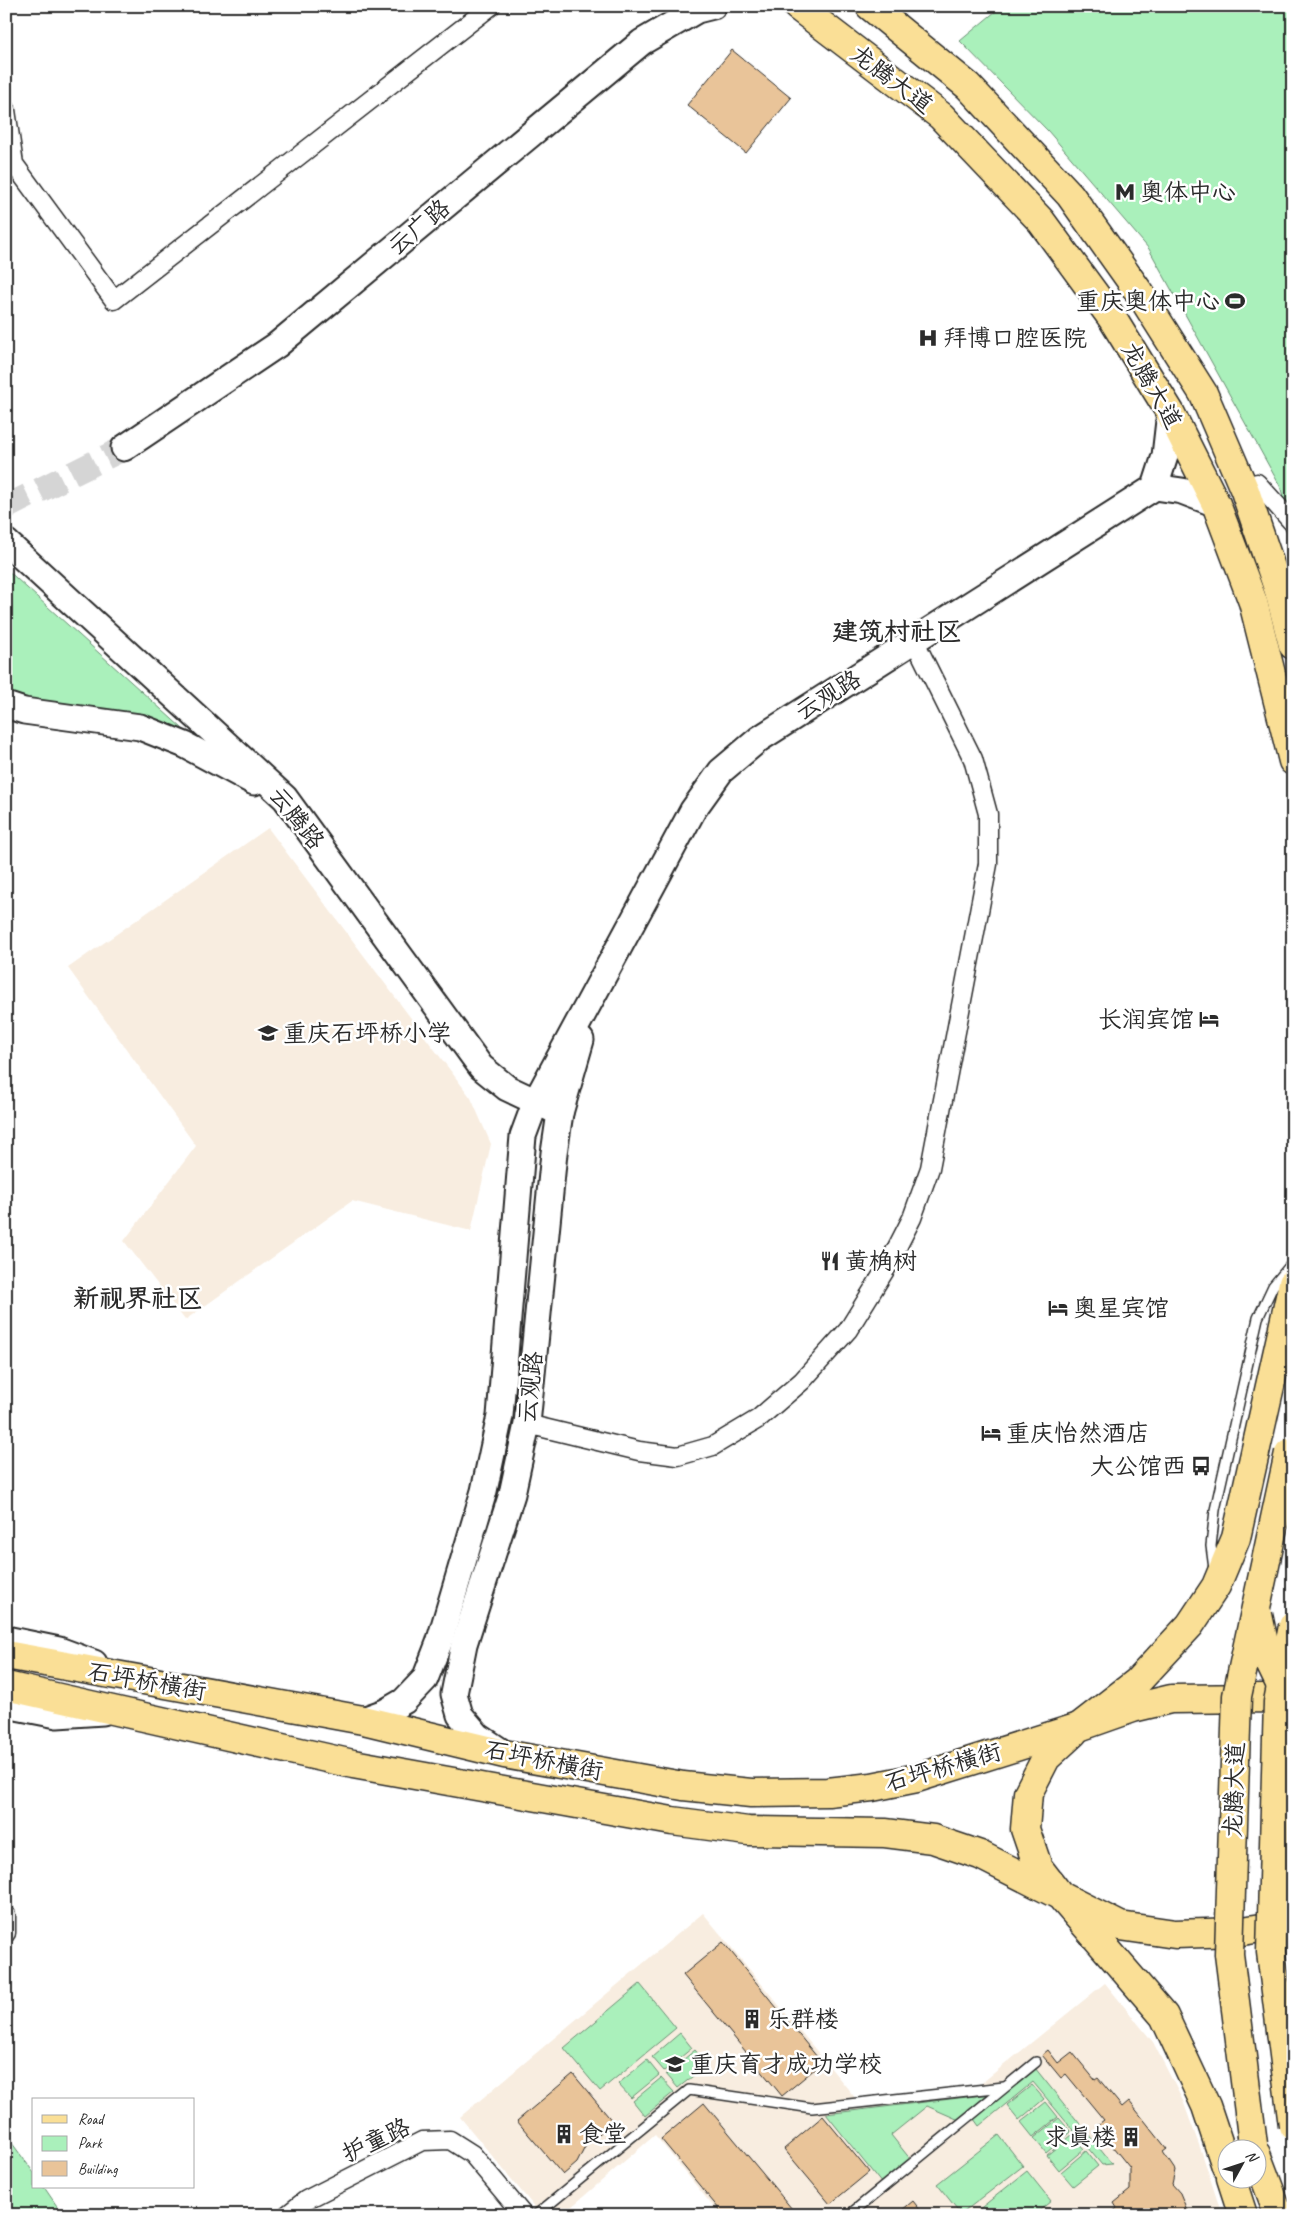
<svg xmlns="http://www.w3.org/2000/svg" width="1299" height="2221" font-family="Caveat,'LXGW WenKai TC',sans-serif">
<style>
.built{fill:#f8ede0}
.green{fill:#aaf0bb;stroke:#6a8e73}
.building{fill:#e9c499;stroke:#2b2b2b}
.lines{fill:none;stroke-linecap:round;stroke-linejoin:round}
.secondary-tunnel{stroke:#d5d5d5;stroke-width:25;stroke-dasharray:25 12;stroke-linecap:butt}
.lane-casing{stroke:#2b2b2b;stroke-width:12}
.street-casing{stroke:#2b2b2b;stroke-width:21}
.secondary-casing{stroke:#2b2b2b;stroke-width:29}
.primary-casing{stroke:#2b2b2b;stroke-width:31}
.highway-casing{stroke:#2b2b2b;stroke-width:31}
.lane{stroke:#fff;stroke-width:9}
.street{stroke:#fff;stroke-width:18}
.secondary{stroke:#fff;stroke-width:25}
.primary{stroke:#fadf96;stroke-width:28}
.highway{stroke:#fadf96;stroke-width:28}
.highway-bridge-casing{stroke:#2b2b2b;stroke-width:31;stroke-linecap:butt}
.highway-bridge{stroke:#fadf96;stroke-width:28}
.labels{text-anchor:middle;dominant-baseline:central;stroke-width:5;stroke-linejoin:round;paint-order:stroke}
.street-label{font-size:24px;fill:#2b2b2b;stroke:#fff}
.poi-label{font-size:24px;fill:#2b2b2b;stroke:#fff;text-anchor:start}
.quarter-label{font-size:26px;font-weight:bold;fill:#2b2b2b;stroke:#fff}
</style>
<rect width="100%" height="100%" fill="#fff"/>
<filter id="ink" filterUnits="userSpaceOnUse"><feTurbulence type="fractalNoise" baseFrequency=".02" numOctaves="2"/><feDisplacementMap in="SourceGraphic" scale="10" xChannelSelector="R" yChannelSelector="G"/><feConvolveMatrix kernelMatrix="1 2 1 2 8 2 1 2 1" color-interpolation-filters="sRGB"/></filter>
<g filter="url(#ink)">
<g class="built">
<path d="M268 828 471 1098 491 1144 471 1231 352 1201 185 1320 124 1241 196 1146 68 968Z"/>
<path d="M703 1913 857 2100 978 2086 1105 1983 1153 2042 1183 2101 1202 2153 1222 2215H720L655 2135 562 2215H541L460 2117Z"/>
</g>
<g class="green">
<path d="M1002 6H1293V530L1280 486 1149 249 1048 131 960 41Z"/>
<path d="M6 569 193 738 13 696 6 690Z"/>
<path d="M640 1984 676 2028 600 2091 564 2048Z"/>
<path d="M680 2033 692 2048 664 2071 652 2057Z"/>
<path d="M695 2050 707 2065 678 2088 666 2074Z"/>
<path d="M647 2060 659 2075 631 2098 618 2084Z"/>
<path d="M1035 2068 1112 2164 1102 2165 1033 2082 979 2126 974 2119Z"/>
<path d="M661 2078 674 2092 645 2116 633 2101Z"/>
<path d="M1032 2085 1044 2099 1019 2120 1007 2105Z"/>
<path d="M992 2094 959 2120 927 2106 891 2135 911 2160 882 2184 826 2114Z"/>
<path d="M1046 2102 1058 2117 1033 2137 1021 2122Z"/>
<path d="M1059 2118 1071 2132 1046 2153 1034 2138Z"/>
<path d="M6 2135 34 2173V2187H44L63 2215H6Z"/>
<path d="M999 2135 1023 2166 961 2214 937 2184Z"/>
<path d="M1072 2135 1084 2149 1059 2170 1047 2155Z"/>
<path d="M1086 2151 1098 2166 1073 2186 1061 2172Z"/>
<path d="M1027 2171 1051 2201 1034 2215H972Z"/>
</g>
<g class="building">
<path d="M732 50 791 98 746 153 687 105Z"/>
<path d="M723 1942 822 2063 782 2096 683 1975Z"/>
<path d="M1048 2050 1058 2063 1072 2052 1095 2080 1098 2078 1122 2107 1129 2101 1167 2149 1163 2152 1175 2170 1172 2184 1180 2193 1189 2215H1109L1117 2208 1114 2203 1130 2190V2168L1096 2126 1104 2120 1066 2074 1061 2078 1042 2055Z"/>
<path d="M573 2074 613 2122 586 2145 577 2163 563 2175 517 2121Z"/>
<path d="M704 2103 797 2215H724L661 2139Z"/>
<path d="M823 2116 869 2172 830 2204 784 2149Z"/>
<path d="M913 2201 924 2215H896Z"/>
</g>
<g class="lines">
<path class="secondary-tunnel" d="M6 507 124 448"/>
<defs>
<g id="lane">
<path d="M1214 1569 1211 1546 1215 1510 1258 1318 1273 1286 1293 1262"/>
<path d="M536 2215 689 2090 812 2108 1004 2087"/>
<path d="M849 2215 1036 2062"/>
</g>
<g id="street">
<path d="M6 110 14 164 114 300 491 6"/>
<path d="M1257 483 1293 523"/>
<path d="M527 1424 639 1451 678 1456 713 1446 758 1419 802 1381 848 1330 887 1267 912 1218 930 1168 988 864V814L973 759 914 640"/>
<path d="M6 1915V1933"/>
<path d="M287 2215 306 2200 422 2141 450 2140 472 2154 523 2215"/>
</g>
<g id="secondary">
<path d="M1170 412 1165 456 1155 487 1182 491 1216 504"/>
<path d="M124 448 277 345 642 42 697 10 713 6"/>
<path d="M6 542 285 798 481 1067 507 1088 560 1113"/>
<path d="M6 705 24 711 140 727 185 745 254 782"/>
<path d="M6 1639 59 1650 94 1663"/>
<path d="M6 1705 57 1715 103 1712"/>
<path d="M363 1720 385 1712 404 1701 425 1679 439 1643 484 1491 500 1416 523 1136 536 1101 693 810 721 771 759 739 1155 487"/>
<path d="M502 1752 478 1736 460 1715 454 1694 464 1644 512 1494 527 1424 554 1153 560 1113 581 1040"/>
</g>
<g id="primary">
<path d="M6 1655 363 1720 504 1754 683 1786 751 1793 828 1792 872 1787 917 1778 1079 1727 1133 1708 1171 1699 1265 1698 1293 1705"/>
<path d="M6 1686 353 1764 672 1821 748 1831 885 1833 933 1839 980 1855 1120 1926 1175 1934 1236 1932 1293 1923"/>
<path d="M1059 1894 1038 1867 1025 1829 1028 1793 1046 1758 1073 1733"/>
</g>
<g id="highway">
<path d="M797 6 941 116 1041 221 1112 318 1170 412 1216 504 1253 602 1293 761"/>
<path d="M870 6 968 86 1070 195 1141 295 1203 393 1245 491 1279 591 1293 645"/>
<path d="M1079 1727 1137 1682 1190 1625 1216 1586 1236 1538 1293 1283"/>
<path d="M1063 1899 1164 2016 1206 2106 1226 2166"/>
<path d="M1256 2154 1279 2215"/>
<path d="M1231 2178 1243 2215"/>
</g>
</defs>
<use href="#lane" class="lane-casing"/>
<use href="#street" class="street-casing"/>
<use href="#secondary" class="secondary-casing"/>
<use href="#primary" class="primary-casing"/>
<use href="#highway" class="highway-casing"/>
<use href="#lane" class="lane"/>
<use href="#street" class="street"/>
<use href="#secondary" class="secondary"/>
<use href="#primary" class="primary"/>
<use href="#highway" class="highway"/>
<defs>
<g id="highway-bridge">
<path d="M1258 1615 1267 1657 1284 1692"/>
<path d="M1293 1626 1278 1702 1271 1952 1293 2126"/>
<path d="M1253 2144 1229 1954 1237 1696 1289 1453"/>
</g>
</defs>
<use href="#highway-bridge" class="highway-bridge-casing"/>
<use href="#highway-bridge" class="highway-bridge"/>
</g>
</g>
<defs>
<symbol id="metro-bare" viewBox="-9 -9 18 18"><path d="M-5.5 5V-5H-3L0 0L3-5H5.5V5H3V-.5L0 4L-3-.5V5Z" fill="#2b2b2b" stroke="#fff" stroke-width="2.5" paint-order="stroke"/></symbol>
<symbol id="stadium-bare" viewBox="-9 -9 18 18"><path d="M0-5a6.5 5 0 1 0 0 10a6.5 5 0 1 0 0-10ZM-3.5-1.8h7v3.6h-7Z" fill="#2b2b2b" stroke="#fff" stroke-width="2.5" paint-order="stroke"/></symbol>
<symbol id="hospital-bare" viewBox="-9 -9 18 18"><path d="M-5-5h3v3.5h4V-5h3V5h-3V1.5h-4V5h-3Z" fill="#2b2b2b" stroke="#fff" stroke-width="2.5" paint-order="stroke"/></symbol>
<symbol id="hotel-bare" viewBox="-9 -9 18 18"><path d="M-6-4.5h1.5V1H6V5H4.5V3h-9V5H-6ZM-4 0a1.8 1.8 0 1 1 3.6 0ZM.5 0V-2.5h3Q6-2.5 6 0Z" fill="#2b2b2b" stroke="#fff" stroke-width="2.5" paint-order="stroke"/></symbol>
<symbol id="school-bare" viewBox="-9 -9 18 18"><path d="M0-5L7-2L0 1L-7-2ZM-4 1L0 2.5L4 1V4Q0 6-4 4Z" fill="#2b2b2b" stroke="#fff" stroke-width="2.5" paint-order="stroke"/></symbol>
<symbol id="restaurant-bare" viewBox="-9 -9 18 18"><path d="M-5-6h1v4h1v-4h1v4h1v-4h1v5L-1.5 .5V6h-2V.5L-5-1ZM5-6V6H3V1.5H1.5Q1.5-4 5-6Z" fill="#2b2b2b" stroke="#fff" stroke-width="2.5" paint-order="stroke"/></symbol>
<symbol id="bus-bare" viewBox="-9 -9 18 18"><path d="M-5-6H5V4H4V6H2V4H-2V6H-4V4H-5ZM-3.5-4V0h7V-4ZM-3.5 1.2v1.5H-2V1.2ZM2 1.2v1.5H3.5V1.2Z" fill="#2b2b2b" stroke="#fff" stroke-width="2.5" paint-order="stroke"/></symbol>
<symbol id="building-bare" viewBox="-9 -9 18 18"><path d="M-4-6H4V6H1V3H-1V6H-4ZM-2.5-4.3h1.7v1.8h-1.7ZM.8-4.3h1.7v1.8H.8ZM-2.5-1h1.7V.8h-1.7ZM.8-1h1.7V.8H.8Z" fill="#2b2b2b" stroke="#fff" stroke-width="2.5" paint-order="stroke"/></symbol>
</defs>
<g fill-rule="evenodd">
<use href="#metro-bare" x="1111" y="178" width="28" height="28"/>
<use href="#stadium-bare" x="1221" y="287" width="28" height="28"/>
<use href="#hospital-bare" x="914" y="324" width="28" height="28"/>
<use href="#hotel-bare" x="1195" y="1005" width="28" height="28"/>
<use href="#school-bare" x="254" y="1019" width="28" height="28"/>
<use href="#restaurant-bare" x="816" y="1247" width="28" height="28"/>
<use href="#hotel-bare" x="1044" y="1294" width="28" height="28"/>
<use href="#hotel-bare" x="977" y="1419" width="28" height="28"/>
<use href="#bus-bare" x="1187" y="1452" width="28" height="28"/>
<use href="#building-bare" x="738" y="2005" width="28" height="28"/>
<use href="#school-bare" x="661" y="2050" width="28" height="28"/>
<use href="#building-bare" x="550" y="2120" width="28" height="28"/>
<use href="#building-bare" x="1117" y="2123" width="28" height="28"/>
</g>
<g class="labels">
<g class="street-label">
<text transform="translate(892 79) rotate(37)">龙腾大道</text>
<text transform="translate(419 227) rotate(-40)">云广路</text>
<text transform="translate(1152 385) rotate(60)">龙腾大道</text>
<text transform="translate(828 695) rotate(-32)">云观路</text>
<text transform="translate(297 818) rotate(51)">云腾路</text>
<text transform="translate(530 1387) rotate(-84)">云观路</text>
<text transform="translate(147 1681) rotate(10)">石坪桥横街</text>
<text transform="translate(544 1760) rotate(11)">石坪桥横街</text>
<text transform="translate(943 1767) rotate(-16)">石坪桥横街</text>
<text transform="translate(1234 1790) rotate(-88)">龙腾大道</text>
<text transform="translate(376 2140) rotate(-25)">护童路</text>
</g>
<g class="poi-label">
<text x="1140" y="192">奥体中心</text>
<text x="1220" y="301" text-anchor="end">重庆奥体中心</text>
<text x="943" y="338">拜博口腔医院</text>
<text x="1194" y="1019" text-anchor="end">长润宾馆</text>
<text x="283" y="1033">重庆石坪桥小学</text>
<text x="845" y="1261">黄桷树</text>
<text x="1073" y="1308">奥星宾馆</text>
<text x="1006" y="1433">重庆怡然酒店</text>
<text x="1186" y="1466" text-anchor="end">大公馆西</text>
<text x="767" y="2019">乐群楼</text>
<text x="690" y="2064">重庆育才成功学校</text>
<text x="579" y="2134">食堂</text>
<text x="1116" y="2137" text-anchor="end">求真楼</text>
</g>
<g class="quarter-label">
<text x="897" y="631">建筑村社区</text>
<text x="138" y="1298">新视界社区</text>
</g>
</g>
<rect width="1299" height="2221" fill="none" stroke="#fff" stroke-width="25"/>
<rect x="12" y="12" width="1274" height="2196" fill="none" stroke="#2b2b2b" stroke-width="2" filter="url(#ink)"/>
<rect x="32" y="2098" width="162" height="90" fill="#ffffff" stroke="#aaaaaa"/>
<rect x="42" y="2115" width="25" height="8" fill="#fadf96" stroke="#aaaaaa"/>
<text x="78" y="2124" font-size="15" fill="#2b2b2b">Road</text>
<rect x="42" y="2136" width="25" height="15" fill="#aaf0bb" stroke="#aaaaaa"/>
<text x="78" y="2148" font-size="15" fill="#2b2b2b">Park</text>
<rect x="42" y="2161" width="25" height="15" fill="#e9c499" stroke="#aaaaaa"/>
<text x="78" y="2174" font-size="15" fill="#2b2b2b">Building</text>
<g transform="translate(1242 2164) rotate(50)"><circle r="24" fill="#ffffff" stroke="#aaaaaa"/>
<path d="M0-4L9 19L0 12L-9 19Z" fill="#2b2b2b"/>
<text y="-8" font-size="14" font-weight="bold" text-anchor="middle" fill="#2b2b2b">N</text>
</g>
</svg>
